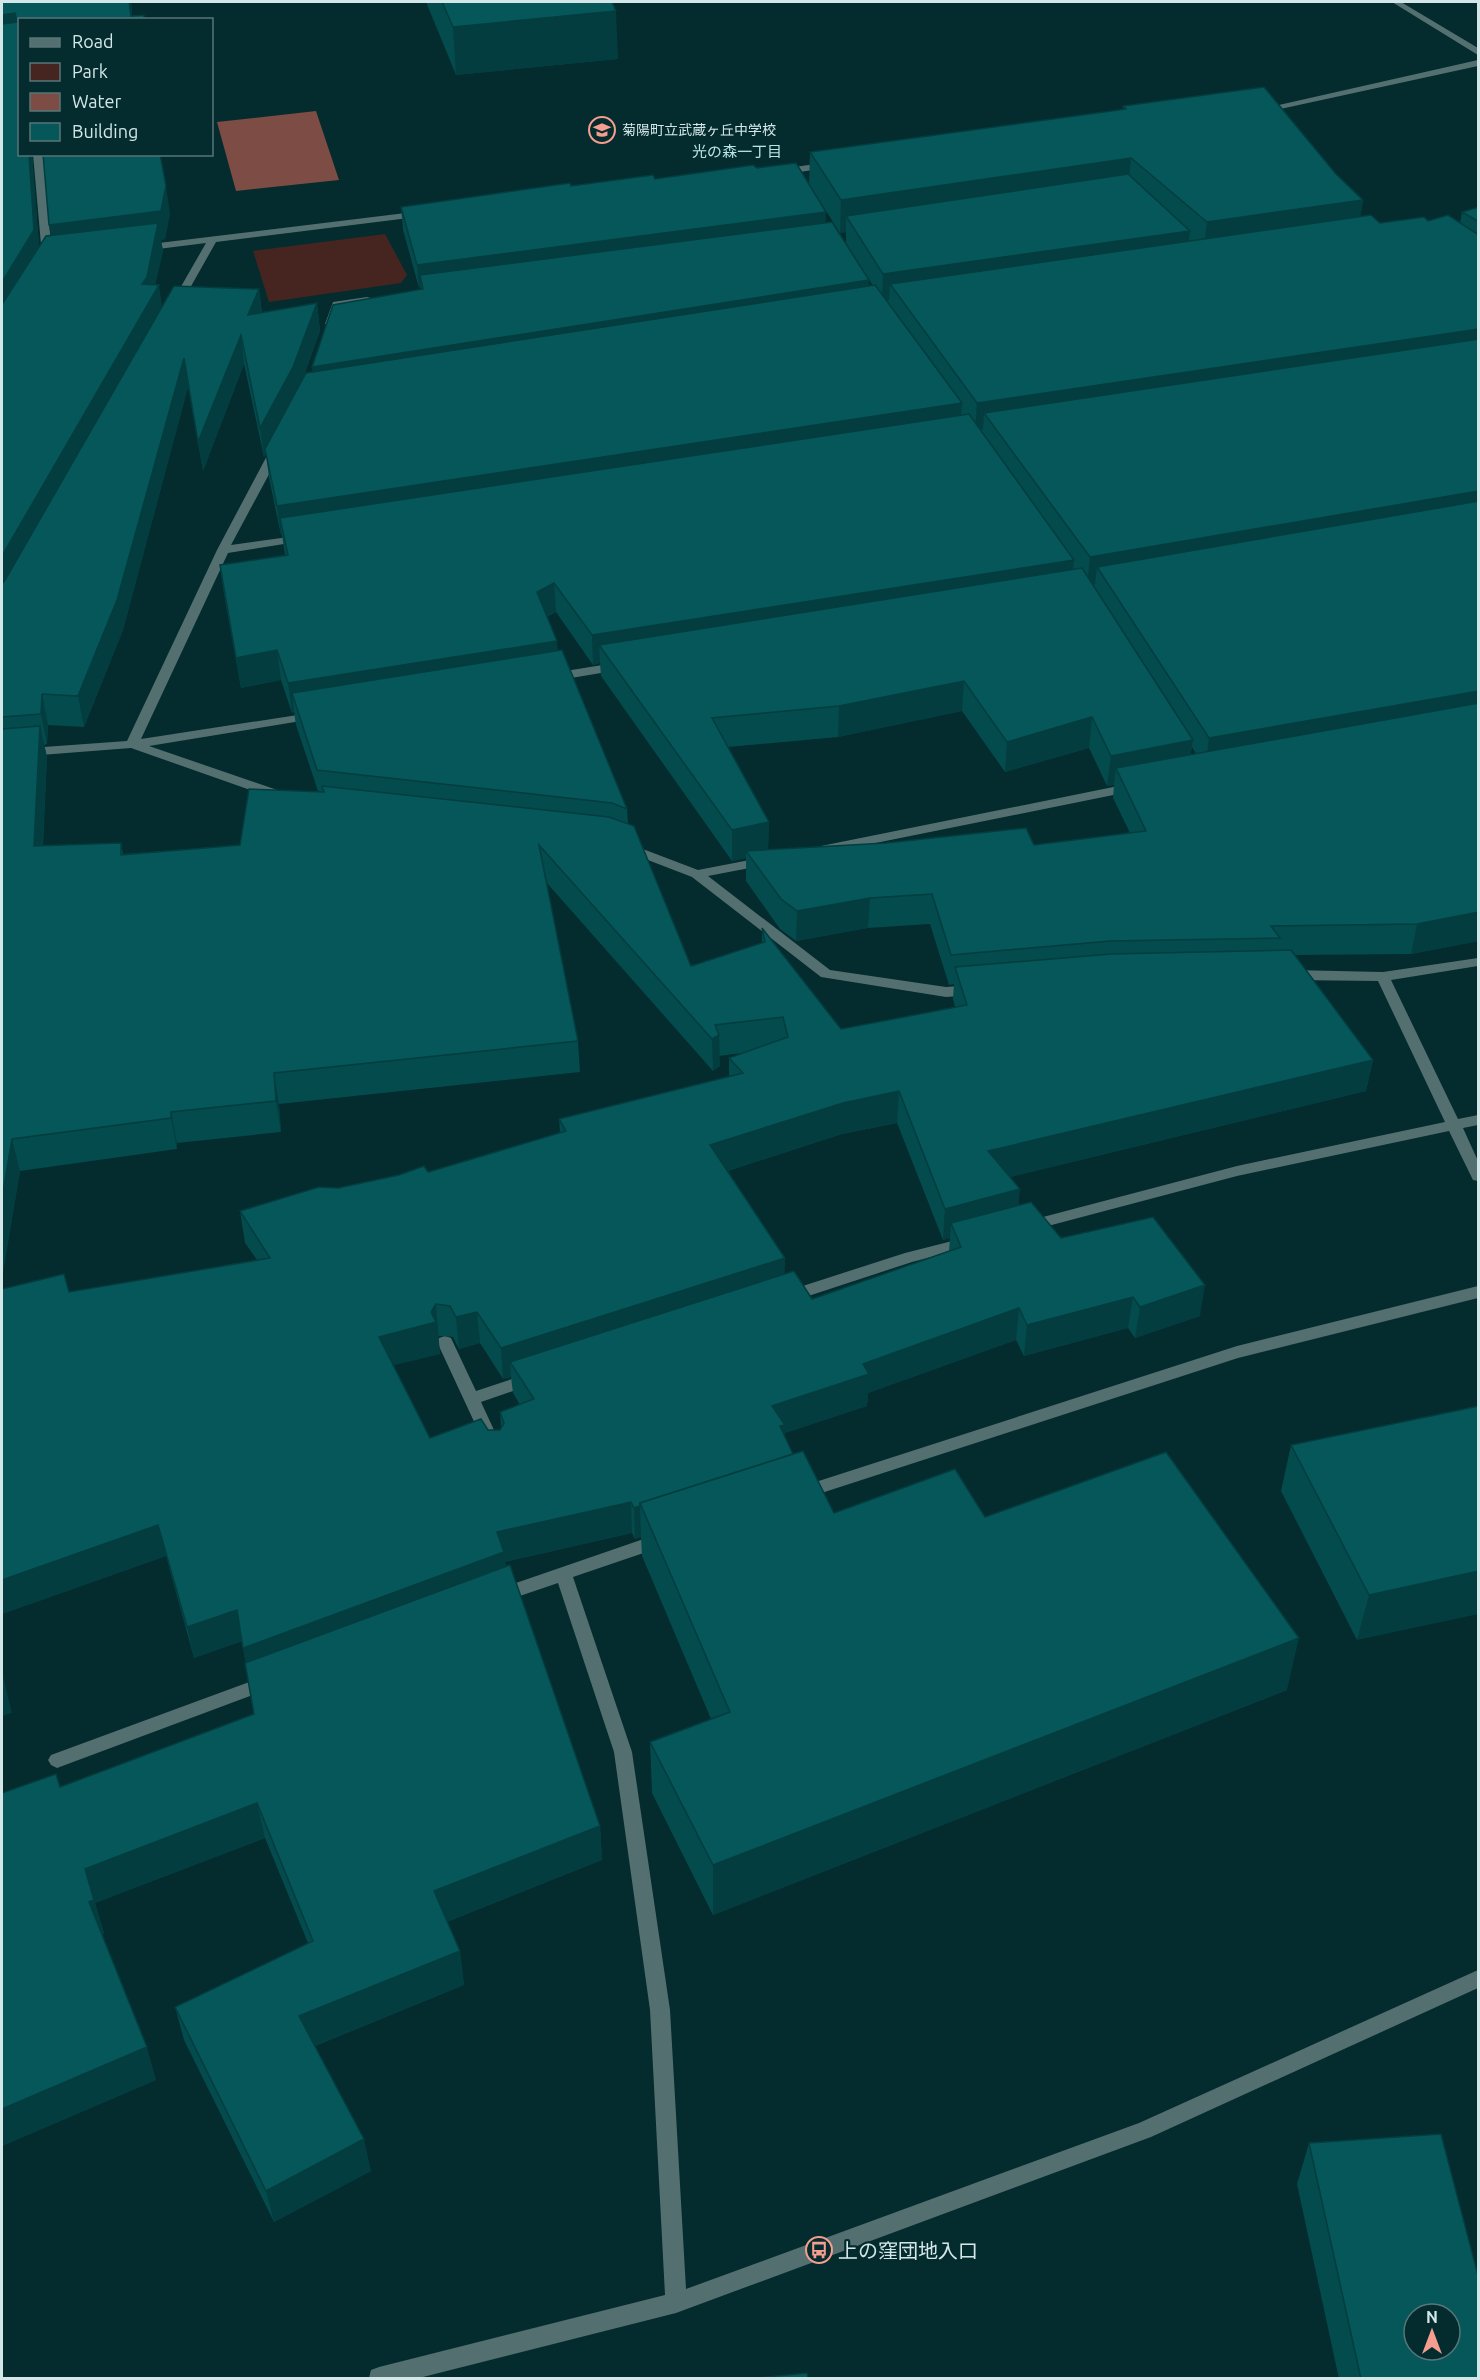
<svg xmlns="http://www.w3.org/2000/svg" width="1480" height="2380" font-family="Ubuntu,'Noto Sans JP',sans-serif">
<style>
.green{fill:#462521}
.water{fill:#7d4c44}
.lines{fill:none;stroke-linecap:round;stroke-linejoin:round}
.minor{fill:#546f70;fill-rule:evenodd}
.wall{fill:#044b4d;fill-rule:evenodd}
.shaded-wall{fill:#043d3f}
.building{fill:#05575a;stroke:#043d3f;stroke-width:1.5;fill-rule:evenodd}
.labels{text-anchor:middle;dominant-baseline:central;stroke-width:4.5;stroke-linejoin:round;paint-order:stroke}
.far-poi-label{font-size:14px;fill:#d4e7e8;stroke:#042b2d;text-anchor:start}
.far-neighbourhood-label{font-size:15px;fill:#bbe3e4;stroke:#042b2d}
.near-poi-label{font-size:20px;fill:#d4e7e8;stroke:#042b2d;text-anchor:start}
</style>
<rect width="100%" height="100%" fill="#042b2d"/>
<path class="green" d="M385 234 407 275 401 283 269 302 253 251Z"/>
<path class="water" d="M316 111 339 180 236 191 217 122Z"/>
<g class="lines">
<g class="minor">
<path d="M1392 2H1401L1478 48V55Z"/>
<path d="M1478 60V66L1262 113 1257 110Z"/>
<path d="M33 154H43L52 256 47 259 42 256Z"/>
<path d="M830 162 835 165 833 167 780 175 775 172 780 169Z"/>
<path d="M422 211 427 214 425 216 216 242 181 304 176 307 171 304 206 243 142 251 137 248 142 245Z"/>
<path d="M367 297 371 298V302L341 307 334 326 325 324 333 302Z"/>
<path d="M276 447 282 450 231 545 303 535 309 538 303 541 228 553 141 739 317 712V718L313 719 149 746 286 793 287 796 286 799H276L131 748 2 758V750L127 741 217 550 270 450Z"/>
<path d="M621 662 625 663V669L553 681 547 677 553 673Z"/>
<path d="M1133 783 1139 787 1138 790 821 854 814 850 821 846Z"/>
<path d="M627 843 698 870 765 857 770 858 772 861 770 864 708 876 830 970 946 987 973 985 980 990 973 995 946 997 821 977 692 877 622 850 620 847 622 844Z"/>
<path d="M1478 958V966L1391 980 1458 1119 1478 1115V1125L1463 1128 1478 1161V1181L1473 1180 1471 1176 1449 1131 1237 1176 1029 1231 1024 1230 1021 1226 1024 1222 1237 1166 1445 1122 1378 981 1291 980 1284 975 1291 970 1383 972Z"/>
<path d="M968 1237 976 1242 973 1246 912 1262 787 1303 781 1301 779 1297 781 1293 905 1253Z"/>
<path d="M1478 1286V1298L1238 1358 803 1499 797 1498 795 1493 797 1488 1237 1346Z"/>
<path d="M445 1336 451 1338 476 1391 530 1373 536 1375 538 1379 536 1383 481 1402 500 1443 498 1447H486L484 1443 437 1342 439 1338Z"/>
<path d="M661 1533 667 1535 669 1540 667 1545 573 1577 632 1752 670 2010 686 2289 1139 2123 1478 1970V1988L1151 2137 676 2313 419 2378H369L371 2370 379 2367 665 2295 650 2010 614 1752 558 1583 499 1603 493 1601 490 1596 493 1591Z"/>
<path d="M268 1675 274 1677 277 1682 274 1687 57 1768 51 1765 48 1760 51 1755Z"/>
</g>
</g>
<g class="wall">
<path d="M2 2H131L132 16 20 20V154H32L39 247 51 235 49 225 170 213 165 239 161 240 163 251 155 285 162 306 259 289 262 312 317 303 320 331 303 378 421 289V288H419L403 230 401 207 571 186 655 179 757 168 826 222 869 286H873L846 243V232L840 233 809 184 810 152 1123 110V106L1336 174 1363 200 1360 216 1380 223 1428 221 1460 223 1462 212 1479 207V941L1411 954 1295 955 1373 1060 1366 1091 1010 1177 1019 1205 1061 1238 1200 1316 1135 1338 1128 1328 1024 1356 1016 1340 868 1393 867 1406 785 1433V1437L793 1454 834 1513 985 1517 1287 1690 713 1915 652 1793 650 1742 711 1719 642 1556 641 1537 635 1539 632 1533 505 1562 506 1566 600 1826 602 1860 447 1922 460 1951 464 1985 315 2046 371 2171 274 2222 184 2040 175 2007 308 1943 265 1838 95 1903 104 1933 102 1934 156 2080 2 2146V1793L60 1787 254 1714 242 1641 194 1658 166 1556 2 1614V1289L69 1292 257 1260 245 1243 240 1211 338 1188 428 1172 560 1133 559 1119 729 1077V1058L742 1053 719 1056 720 1066 713 1071 546 882 578 1041 580 1072 279 1104 281 1132 177 1143V1149L20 1171 2 1278ZM244 364 264 457 266 454 269 478 281 535H282L285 555 220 565 224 594 241 688 281 680 292 713 294 712 296 725 318 791 240 845 123 854 121 843 43 846 47 757 44 745 47 744 48 725 84 727 123 630 188 387 203 471ZM556 612 593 665 600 663 601 676 732 861 746 858V881L780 929 796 941 868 928 930 924 949 985 954 984 953 999 955 1007 841 1029 762 928V943L691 966 628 824 627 809 558 650 547 617ZM962 711 1005 772 1089 748 1107 786 1114 785 1113 798 1130 833 1034 845 768 850 769 822 728 747 838 737ZM1192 747 1196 754 1190 755ZM897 1123 943 1240 950 1238 949 1251 812 1299 784 1274 785 1258 728 1171 842 1134ZM439 1336 453 1337 459 1349 480 1343 503 1379 511 1377 513 1393 520 1405 500 1412 501 1428 500 1430H488L430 1438 393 1365 440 1354 438 1337Z"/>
<path d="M426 2H612L618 59 456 75Z"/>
<path d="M1479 1406 1357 1640 1281 1491 1291 1445Z"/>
<path d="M1309 2143 1479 2379H1339L1297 2184Z"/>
</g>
<g class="shaded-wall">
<path d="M129 2H131L132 20H131Z"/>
<path d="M616 11 618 59 456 75 453 27Z"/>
<path d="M15 13 20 39 2 43V15Z"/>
<path d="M29 154H32L40 258 2 320V282Z"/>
<path d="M1131 158 1128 190 846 216V232L840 233 841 200Z"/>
<path d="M166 186 170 213 165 239 161 240 163 251 153 294 159 285 163 313 2 597V556L142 284 54 252 49 225Z"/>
<path d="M1363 200 1358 232 1203 255 1207 222Z"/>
<path d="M826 212 825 235 420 275 421 288H419L417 265Z"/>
<path d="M1190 231 1187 257 890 284 889 300 882 301 883 274Z"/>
<path d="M869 280 868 303 314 390 312 367Z"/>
<path d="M259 289 262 317 248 315Z"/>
<path d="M317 303 320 331 297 396 264 457 260 428Z"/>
<path d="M1479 329V355L984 413 983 429 975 431 977 403Z"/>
<path d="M241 335 244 364 203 471 198 442Z"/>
<path d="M184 358 188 387 123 630 84 727 78 696Z"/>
<path d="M962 403 960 432 280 518 282 535H281L277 506Z"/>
<path d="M1479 491V518L1097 567 1095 584 1087 586 1090 557Z"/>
<path d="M1074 560 1071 588 599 645 600 663 593 665 592 635Z"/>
<path d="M554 583 556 612 539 621 537 592Z"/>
<path d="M557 641 559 670 292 693 294 712 292 713 288 683Z"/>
<path d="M277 650 281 680 241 688 236 658Z"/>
<path d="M964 681 962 711 838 737 839 706Z"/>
<path d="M1479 691V715L1205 768 1209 738Z"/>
<path d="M42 694 48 725 47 744 41 714Z"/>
<path d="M1092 717 1089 748 1005 772 1007 742Z"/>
<path d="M40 726 47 757 41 877 34 846Z"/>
<path d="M1193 740 1188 770 1116 768 1114 785 1107 786 1111 756Z"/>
<path d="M769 822 768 853 746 851V858L732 861V830Z"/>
<path d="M870 898 868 928 796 941 797 911Z"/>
<path d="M1479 912V941L1411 954 1417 924Z"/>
<path d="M719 1035 720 1066 713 1071 712 1039Z"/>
<path d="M1373 1060 1366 1091 986 1183 988 1151Z"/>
<path d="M274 1073 279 1104 281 1132 276 1101Z"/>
<path d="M899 1091 897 1123 842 1134 711 1176 710 1145 843 1103Z"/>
<path d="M171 1112 177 1143V1149L171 1118Z"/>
<path d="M12 1139 20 1171 2 1278V1198Z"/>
<path d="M1020 1189 1017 1221 951 1223 950 1238 943 1240 945 1209Z"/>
<path d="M785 1258 784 1289 510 1362 511 1377 503 1379 501 1348Z"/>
<path d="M1205 1285 1200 1316 1135 1338 1140 1307Z"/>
<path d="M1133 1297 1128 1328 1024 1356 1027 1325Z"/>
<path d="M436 1304 440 1354 383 1368 379 1337 431 1312Z"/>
<path d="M1019 1308 1016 1340 868 1393 867 1406 785 1433V1456L772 1406 863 1364Z"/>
<path d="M477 1312 480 1343 459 1349 456 1317Z"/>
<path d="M631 1502 632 1533 505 1562 507 1583 249 1679 243 1648 497 1532Z"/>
<path d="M640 1506 641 1537 635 1539 634 1508Z"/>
<path d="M158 1525 166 1556 2 1614V1580Z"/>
<path d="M1479 1571V1614L1357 1640 1369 1595Z"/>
<path d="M237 1610 243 1641 194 1658 187 1627Z"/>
<path d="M1299 1638 1287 1690 713 1915V1865Z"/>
<path d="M2 1672 12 1713 2 1716Z"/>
<path d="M257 1803 265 1838 95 1903 85 1869Z"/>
<path d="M600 1826 602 1860 439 1925 434 1891Z"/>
<path d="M94 1900 104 1933 99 1935 89 1902Z"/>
<path d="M460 1951 464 1985 306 2049 299 2016Z"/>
<path d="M147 2047 156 2080 2 2146V2109Z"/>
<path d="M364 2139 371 2171 274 2222 266 2191Z"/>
</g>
<g class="building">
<path d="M2 2H129L131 16 144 15V20H20V154H29L34 230 2 282V24L17 22 15 13 2 15Z"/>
<path d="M442 2H612L616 11 453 27Z"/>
<path d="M1264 87 1336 174 1363 200 1207 222 1131 158 841 200 810 152 1126 109 1123 106Z"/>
<path d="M43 154H160L166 186 161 211 49 225Z"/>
<path d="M796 163 826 212 417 265 401 207 570 183 571 186 653 175 655 179 753 165 757 168Z"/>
<path d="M1128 174 1190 231 883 274 846 216Z"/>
<path d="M1479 207V222L1462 212Z"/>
<path d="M1371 215 1380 223 1424 217 1428 221 1448 215 1479 235V329L977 403 890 284Z"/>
<path d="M832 222 869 280 312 367 333 305 423 289 420 275Z"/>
<path d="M158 223 147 277 142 284 159 285 2 556V304L3 303 46 236Z"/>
<path d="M875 285 962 403 277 506 265 449 306 373Z"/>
<path d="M174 286 259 289 248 315 317 303 293 367 260 428 241 335 198 442 184 358 117 600 78 696 42 694 41 714 2 717V583L4 582Z"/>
<path d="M1479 339V491L1090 557 984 413Z"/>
<path d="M969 414 1074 560 592 635 554 583 537 592 557 641 288 683 277 650 236 658 220 565 288 555 280 518Z"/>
<path d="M1479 501V691L1209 738 1097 567Z"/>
<path d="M1082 568 1193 740 1111 756 1092 717 1007 742 964 681 839 706 712 718 769 822 732 830 599 645Z"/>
<path d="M562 650 627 809 612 803 317 770 292 693Z"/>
<path d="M1479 703V912L1417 924 1271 926 1280 938 1110 941 951 955 932 894 870 898 797 911 781 899 746 851 886 843 1026 828 1034 845 1146 831 1116 768Z"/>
<path d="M40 726 34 846 121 843V855L240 845 249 789 324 792 322 786 609 817 634 826 691 966 765 942 762 928 841 1029 967 1005 955 967 1111 954 1291 950 1373 1060 988 1151 1020 1189 945 1209 899 1091 843 1103 710 1145 785 1258 501 1348 477 1312 456 1317 450 1306 436 1304 431 1312 436 1322 379 1337 430 1438 481 1419 488 1430H500L504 1423 500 1412 534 1399 510 1362 794 1271 812 1299 961 1247 951 1223 1031 1202 1061 1238 1153 1217 1205 1285 1140 1307 1133 1297 1027 1325 1019 1308 863 1364 869 1374 772 1406 785 1425 780 1426 793 1454 640 1503V1506L634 1508 631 1502 497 1532 504 1552 243 1648 237 1610 187 1627 158 1525 2 1580V1289L64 1274 69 1292 270 1258 240 1211 319 1187 338 1188 399 1175 424 1166 428 1172 566 1131 559 1119 743 1073 729 1058 788 1037 783 1017 715 1025 719 1035 712 1039 539 845 578 1041 274 1073 276 1101 171 1112V1118L12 1139 2 1198V729Z"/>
<path d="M1479 1406V1571L1369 1595 1291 1445Z"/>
<path d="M803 1451 834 1513 955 1469 985 1517 1166 1452 1299 1638 713 1865 650 1742 730 1712 640 1503Z"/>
<path d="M510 1565 600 1826 434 1891 460 1951 299 2016 364 2139 266 2191 175 2007 313 1941 257 1803 85 1869 94 1900 89 1902 147 2047 2 2109V1793L56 1774 60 1787 254 1714 245 1663Z"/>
<path d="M1441 2134 1479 2279V2379H1361L1309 2143ZM1414 2314H1450V2350H1414Z"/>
<path d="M807 2373 808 2379H746Z"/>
</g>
<defs>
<symbol id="school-ring" viewBox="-11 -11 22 22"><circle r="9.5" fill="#042b2d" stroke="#f59d8f" stroke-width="1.5"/><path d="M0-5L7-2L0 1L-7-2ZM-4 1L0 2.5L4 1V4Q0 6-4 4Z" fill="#f59d8f"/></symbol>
<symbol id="bus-ring" viewBox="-11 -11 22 22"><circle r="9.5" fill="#042b2d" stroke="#f59d8f" stroke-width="1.5"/><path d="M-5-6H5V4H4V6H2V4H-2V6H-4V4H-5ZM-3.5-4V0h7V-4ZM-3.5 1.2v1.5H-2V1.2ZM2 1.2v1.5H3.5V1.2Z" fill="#f59d8f"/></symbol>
</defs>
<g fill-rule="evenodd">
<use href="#school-ring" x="587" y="115" width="30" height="30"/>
<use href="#bus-ring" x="804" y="2235" width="30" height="30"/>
</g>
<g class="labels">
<g class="far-poi-label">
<text x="622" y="130">菊陽町立武蔵ヶ丘中学校</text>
</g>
<g class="far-neighbourhood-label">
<text x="737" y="151">光の森一丁目</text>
</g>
<g class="near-poi-label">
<text x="838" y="2250">上の窪団地入口</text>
</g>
</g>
<rect width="1480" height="2380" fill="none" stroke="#d4e7e8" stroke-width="6"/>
<rect x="18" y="18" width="195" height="138" fill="#042b2d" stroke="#577678" stroke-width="1.5"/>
<rect x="30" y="38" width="30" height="9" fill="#546f70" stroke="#577678" stroke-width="1.5"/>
<text x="72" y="48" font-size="18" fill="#d4e7e8">Road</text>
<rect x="30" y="63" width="30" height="18" fill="#462521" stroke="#577678" stroke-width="1.5"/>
<text x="72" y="78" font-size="18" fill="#d4e7e8">Park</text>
<rect x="30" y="93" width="30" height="18" fill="#7d4c44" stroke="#577678" stroke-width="1.5"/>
<text x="72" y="108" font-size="18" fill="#d4e7e8">Water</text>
<rect x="30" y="123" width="30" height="18" fill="#05575a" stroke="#577678" stroke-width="1.5"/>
<text x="72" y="138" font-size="18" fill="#d4e7e8">Building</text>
<g transform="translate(1432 2332)"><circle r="28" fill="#042b2d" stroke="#577678" stroke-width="1.5"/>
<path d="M0-4.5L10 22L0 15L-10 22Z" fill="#f59d8f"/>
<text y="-9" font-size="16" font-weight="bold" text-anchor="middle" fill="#d4e7e8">N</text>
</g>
</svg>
